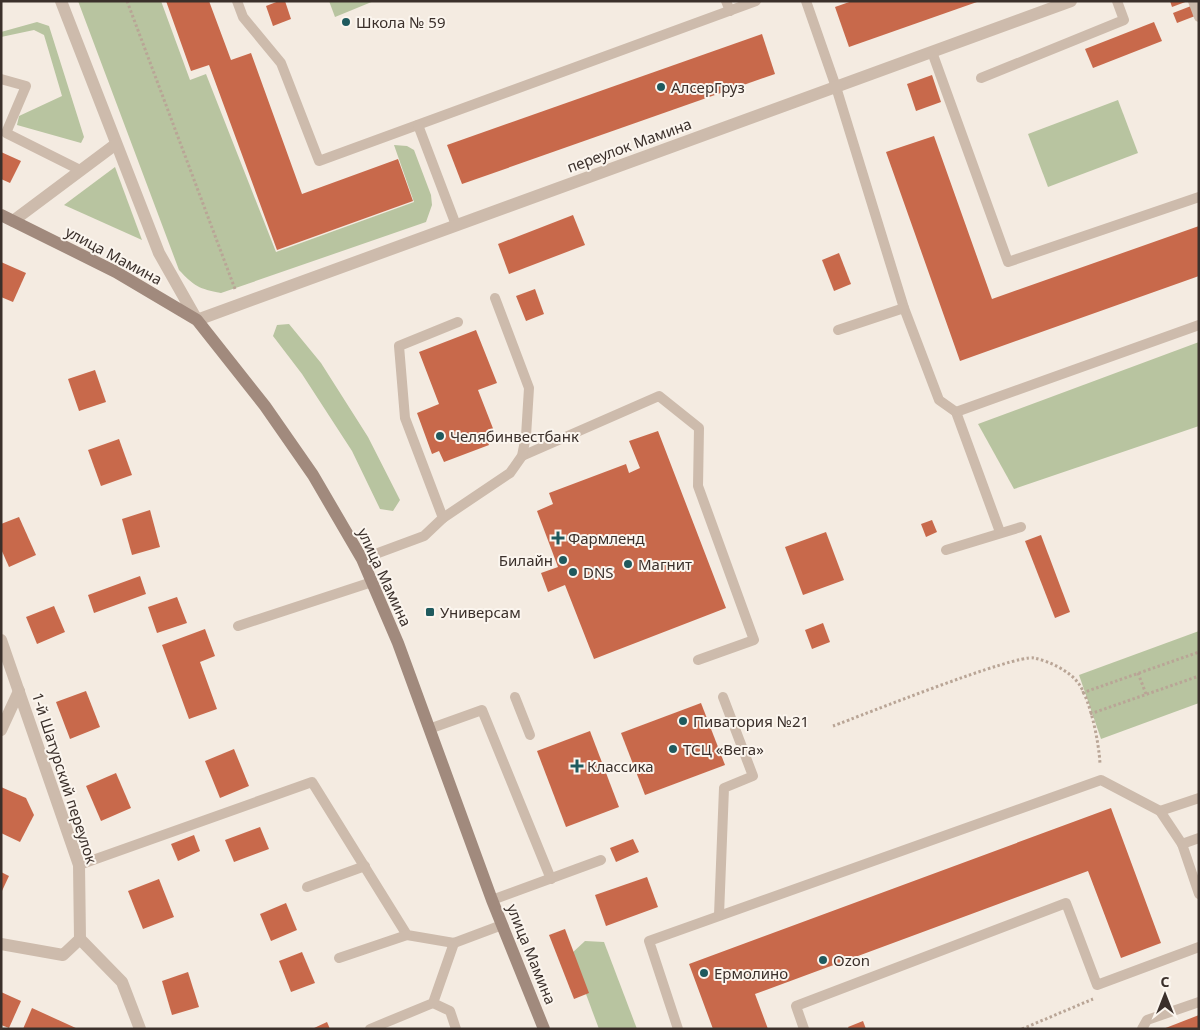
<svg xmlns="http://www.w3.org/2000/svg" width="1200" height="1030" font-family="'Noto Sans',sans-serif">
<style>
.green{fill:#b8c4a0}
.building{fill:#c8694b}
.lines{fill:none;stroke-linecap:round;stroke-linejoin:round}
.path{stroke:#b9a596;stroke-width:3;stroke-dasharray:2.5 2.5;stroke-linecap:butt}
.service{stroke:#cdbbac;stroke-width:10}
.minor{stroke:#cdbbac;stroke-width:12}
.secondary{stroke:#a18a7d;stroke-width:12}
.poi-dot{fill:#1f5a5e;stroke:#fbf5ee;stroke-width:2}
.labels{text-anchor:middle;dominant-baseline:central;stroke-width:4;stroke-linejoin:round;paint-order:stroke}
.poi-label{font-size:15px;fill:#3b302b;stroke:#fbf5ee;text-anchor:start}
.street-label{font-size:15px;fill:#3b302b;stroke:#fbf5ee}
</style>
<rect width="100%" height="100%" fill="#f4ebe1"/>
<g class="green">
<path d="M78 1H161L190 80 206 74 276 252 414 202 394 145 407 146 414 150 431 195 432 205 426 222 221 293C199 289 194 286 179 270Z"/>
<path d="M329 1H374L335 17Z"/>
<path d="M37 22 49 26 84 137 81 143 17 125 19 116 62 96 44 35 34 30 1 37V32Z"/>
<path d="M1118 100 1138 153 1048 187 1028 134Z"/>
<path d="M115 167 142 240 64 205Z"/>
<path d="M289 324 321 363 368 437 400 500 393 511 380 509 352 451 302 374 273 336 277 325Z"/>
<path d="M1199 342V426L1014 489 978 424Z"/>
<path d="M1199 631V703L1101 739 1079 675Z"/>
<path d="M585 941 604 942 637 1029H599L571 954Z"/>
</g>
<g class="building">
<path d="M166 1H209L231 60 251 53 302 194 398 159 413 201 277 250 209 65 191 71Z"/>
<path d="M279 1H285L291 19 273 26 266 6Z"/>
<path d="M852 1H977V2L849 47 835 7Z"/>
<path d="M1170 1H1188L1172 7Z"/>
<path d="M1191 6 1195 16 1177 23 1173 13Z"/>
<path d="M1154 22 1162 41 1093 68 1085 49Z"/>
<path d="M762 34 775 74 462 184 447 145Z"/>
<path d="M932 75 941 102 916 111 907 84Z"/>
<path d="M934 136 992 299 1199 226V276L960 361 886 152Z"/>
<path d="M1 152 21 161 10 183 1 179Z"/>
<path d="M573 215 585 245 509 274 498 244Z"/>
<path d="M839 253 851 284 834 291 822 260Z"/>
<path d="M1 262 26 273 13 302 1 297Z"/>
<path d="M535 289 544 314 526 321 516 296Z"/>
<path d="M476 330 497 383 478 390 494 431 485 435 489 445 444 462 439 451 432 454 417 413 439 404 419 352Z"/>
<path d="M95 370 106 402 79 411 68 379Z"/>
<path d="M658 431 726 608 594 659 565 585 548 592 541 573 558 567 537 511 553 504 549 493 626 464 629 473 640 468 629 441Z"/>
<path d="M119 439 132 475 101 486 88 450Z"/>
<path d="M150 510 160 547 132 555 122 519Z"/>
<path d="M19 517 36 555 9 567 1 549V524Z"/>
<path d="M932 520 937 532 926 537 921 524Z"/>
<path d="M826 532 844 580 803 595 785 547Z"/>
<path d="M1041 535 1070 612 1055 618 1025 541Z"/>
<path d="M140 576 146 594 94 613 88 595Z"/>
<path d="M177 597 187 623 157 633 148 607Z"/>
<path d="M54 606 65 632 37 644 26 617Z"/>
<path d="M823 623 830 642 812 649 805 630Z"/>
<path d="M205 629 215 656 200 662 217 709 189 719 162 645Z"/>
<path d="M86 691 100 727 70 739 56 702Z"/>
<path d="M701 703 725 765 645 795 621 733Z"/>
<path d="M590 731 619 807 566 827 537 751Z"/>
<path d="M234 749 249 786 220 798 205 761Z"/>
<path d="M116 773 131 808 101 821 86 786Z"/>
<path d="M1 787 26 798 34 815 20 842 1 833Z"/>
<path d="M1111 808 1161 943 1121 958 1088 871 755 994 768 1029H713L689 964Z"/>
<path d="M260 827 269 849 234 862 225 840Z"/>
<path d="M194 835 200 851 178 861 171 844Z"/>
<path d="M633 839 639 852 616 862 610 848Z"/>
<path d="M1 872 9 876 1 893Z"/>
<path d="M647 877 658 907 606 926 595 895Z"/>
<path d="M159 879 174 917 143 929 128 891Z"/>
<path d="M286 903 297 930 271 941 260 914Z"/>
<path d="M565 929 589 993 574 999 549 935Z"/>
<path d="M302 952 315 983 291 992 279 961Z"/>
<path d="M188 972 199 1007 172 1015 162 981Z"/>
<path d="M1 992 21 1001 9 1028 1 1025Z"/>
<path d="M32 1008 78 1029H23Z"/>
<path d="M1199 1015V1029H1163Z"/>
<path d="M863 1021 866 1029H849L848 1027Z"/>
<path d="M327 1022 330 1029H312Z"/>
</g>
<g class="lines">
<g class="path">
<path d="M127 1 235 289"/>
<path d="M1138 673 1146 694"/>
<path d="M1082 693 1199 652"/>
<path d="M1090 714 1199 676"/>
<path d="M833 726C863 715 1015 654 1034 658 1049 661 1070 671 1079 684 1091 702 1099 743 1100 764"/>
<path d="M1022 1029 1093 999"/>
</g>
<g class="service">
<path d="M237 1 243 17 281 63 319 161 756 1"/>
<path d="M726 1 730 11"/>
<path d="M806 1 836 87 904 308 939 400 956 412 1000 532"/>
<path d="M1193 1 1199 17"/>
<path d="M932 52 1008 262 1199 197"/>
<path d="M981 78 1124 20 1117 1"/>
<path d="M1 79 26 86 6 133 80 170"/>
<path d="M418 125 456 225"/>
<path d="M838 330 904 308"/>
<path d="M956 412 1199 325"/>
<path d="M522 456 659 396 699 428 698 486 754 640 698 660"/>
<path d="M443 518 510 473 522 456 526 436 529 388 495 298"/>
<path d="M946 550 1021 527"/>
<path d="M362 559 424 536 443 518 405 418 399 346 458 322"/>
<path d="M238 626 372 582"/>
<path d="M515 697 530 735"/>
<path d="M429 729 482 710 551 879"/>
<path d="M1160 811 1199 798"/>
<path d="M1182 844 1199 894"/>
<path d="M79 865 312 782 407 935 454 943 502 925"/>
<path d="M307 887 365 866"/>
<path d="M492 900 601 860"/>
<path d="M719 915 724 788 753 776 723 697"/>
<path d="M339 958 407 935"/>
<path d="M433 1003 450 1011 456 1029"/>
<path d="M370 1029 433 1003 454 943"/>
<path d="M678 1029 649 941 1101 780 1160 811 1182 844 1199 838"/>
<path d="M804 1029 796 1006 1066 903 1097 985 1199 947"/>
<path d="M1142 1029 1147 1020 1199 1002"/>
</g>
<g class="minor">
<path d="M61 1 159 253 197 320 1071 1"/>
<path d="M13 221 116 144"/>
<path d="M1 640 79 865 80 939 122 982 140 1029"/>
<path d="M1 730 19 691"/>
<path d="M1 944 63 955 80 939"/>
</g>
<path class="secondary" d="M1 215 116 272 197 320 265 406 313 475 362 559 398 643 492 900 544 1029"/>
</g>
<g class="poi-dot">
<circle cx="346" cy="22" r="5"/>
<circle cx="661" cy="87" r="5"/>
<circle cx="440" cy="436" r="5"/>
<path d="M555.5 530.5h5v5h5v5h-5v5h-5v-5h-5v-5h5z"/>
<circle cx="563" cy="560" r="5"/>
<circle cx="628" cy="564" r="5"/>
<circle cx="573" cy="572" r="5"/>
<rect x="425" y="607" width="10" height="10" rx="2.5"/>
<circle cx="683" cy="721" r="5"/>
<circle cx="673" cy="749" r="5"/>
<path d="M574.5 758.5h5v5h5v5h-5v5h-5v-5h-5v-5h5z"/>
<circle cx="823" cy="960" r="5"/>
<circle cx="704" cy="973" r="5"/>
</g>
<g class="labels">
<g class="poi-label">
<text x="356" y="22">Школа № 59</text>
<text x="671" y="87">АлсерГруз</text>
<text x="450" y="436">Челябинвестбанк</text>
<text x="568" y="538">Фармленд</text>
<text x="553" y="560" text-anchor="end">Билайн</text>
<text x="638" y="564">Магнит</text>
<text x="583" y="572">DNS</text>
<text x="440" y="612">Универсам</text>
<text x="693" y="721">Пиватория №21</text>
<text x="683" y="749">ТСЦ «Вега»</text>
<text x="587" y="766">Классика</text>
<text x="833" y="960">Ozon</text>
<text x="714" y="973">Ермолино</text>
</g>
<g class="street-label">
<text transform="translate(629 145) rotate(-20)">переулок Мамина</text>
<text transform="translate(114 255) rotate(28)">улица Мамина</text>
<text transform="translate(385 577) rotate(65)">улица Мамина</text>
<text transform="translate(65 778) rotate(72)">1-й Шатурский переулок</text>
<text transform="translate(532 954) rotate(68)">улица Мамина</text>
</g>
</g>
<rect width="1200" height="1030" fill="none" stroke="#3b302b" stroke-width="5"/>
<g transform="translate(1165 995)" stroke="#fbf5ee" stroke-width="4" paint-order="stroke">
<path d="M0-4L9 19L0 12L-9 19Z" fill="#3b302b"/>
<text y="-8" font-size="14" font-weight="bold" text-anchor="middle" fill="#3b302b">С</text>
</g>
</svg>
